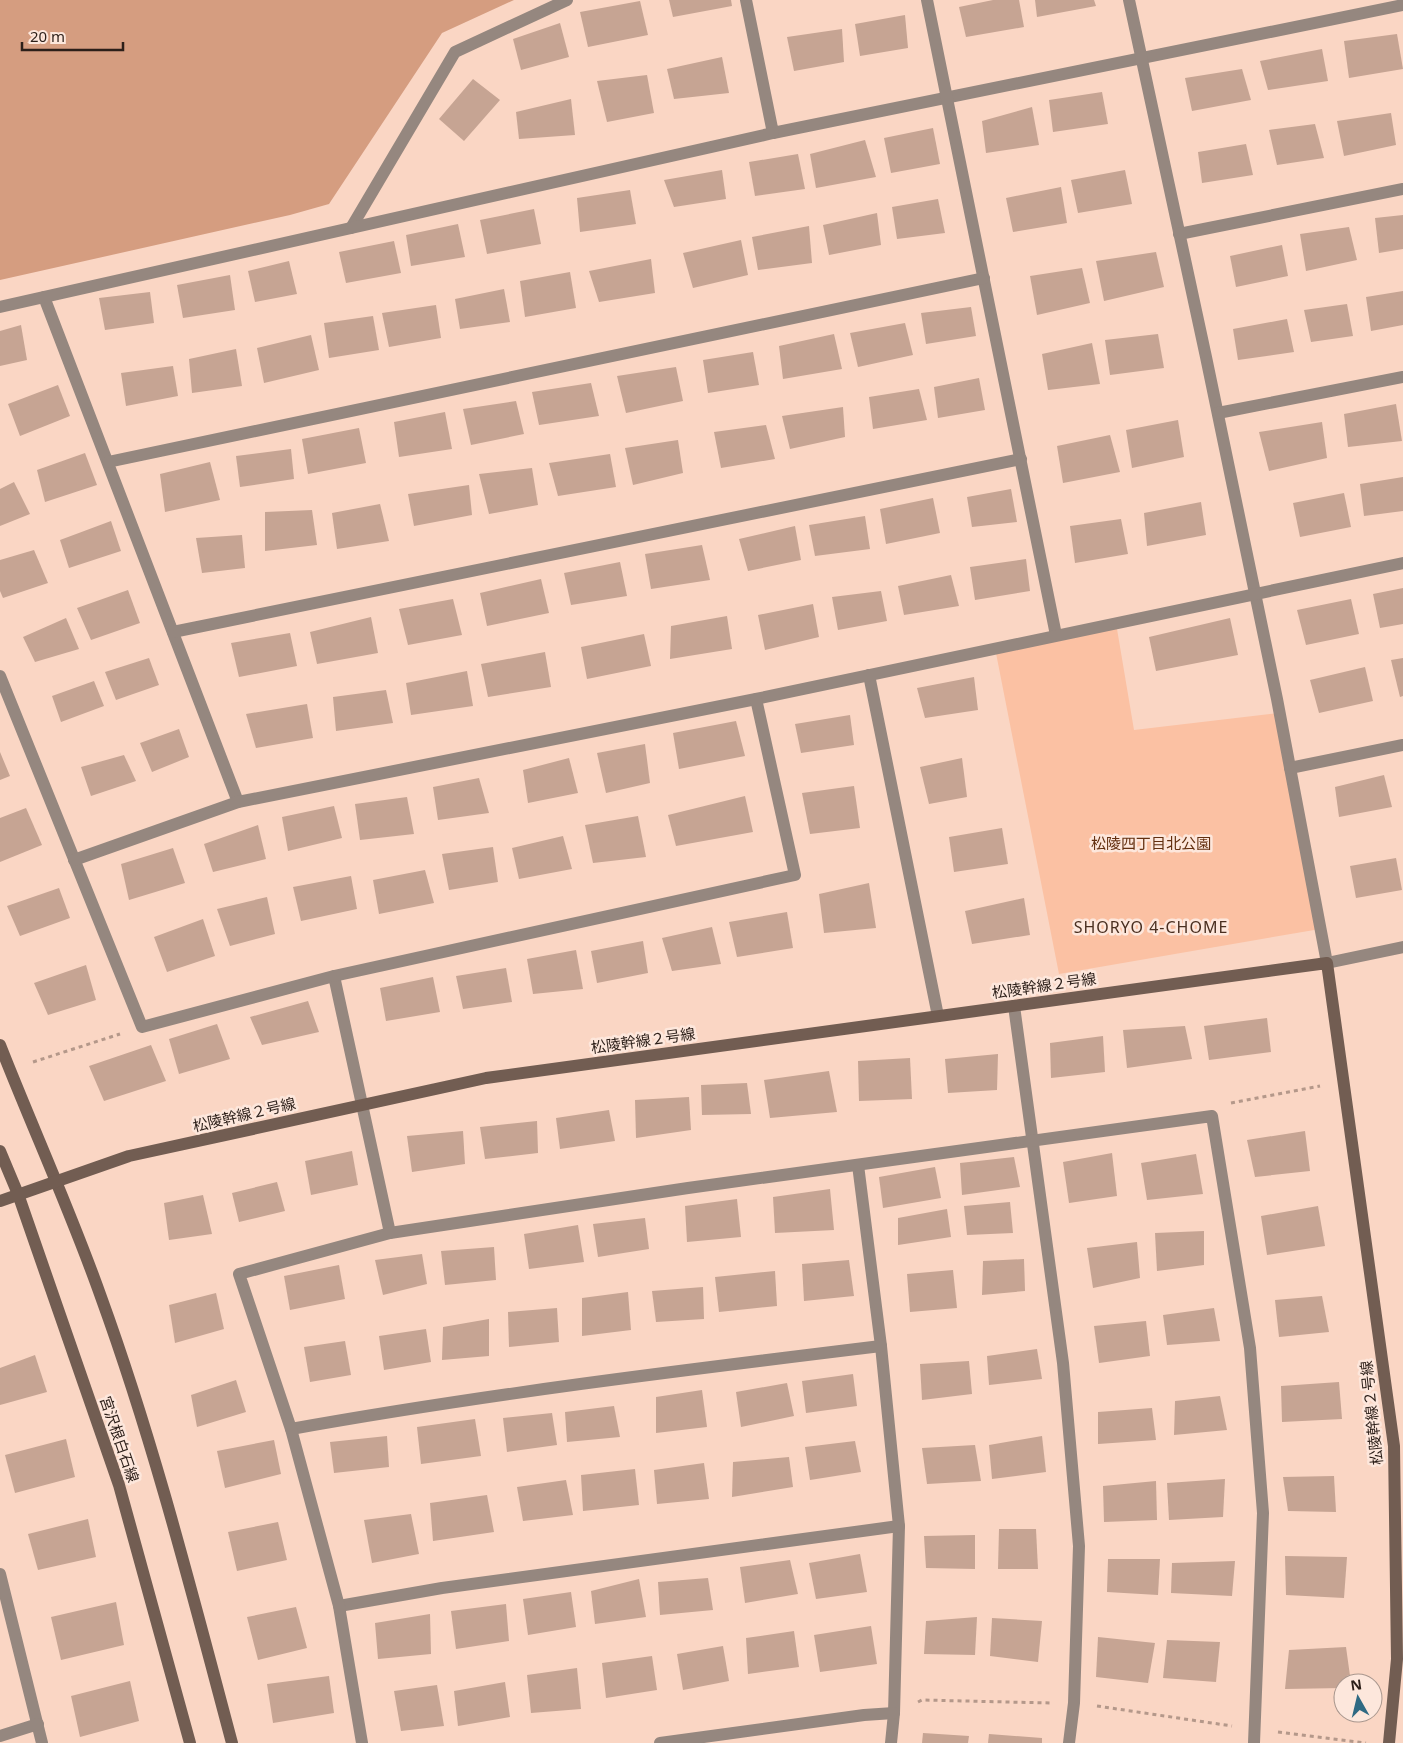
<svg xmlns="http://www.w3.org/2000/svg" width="1403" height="1743" font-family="'Noto Sans','Noto Sans JP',sans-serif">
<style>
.green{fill:#fbc1a3}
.forest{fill:#d59d80}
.building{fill:#c6a493}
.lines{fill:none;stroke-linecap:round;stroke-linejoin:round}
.path{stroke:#b4988a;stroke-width:3;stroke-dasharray:4 4;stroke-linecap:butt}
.street{stroke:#95877f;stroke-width:12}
.secondary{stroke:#725d52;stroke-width:12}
.labels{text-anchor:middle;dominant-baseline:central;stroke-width:5;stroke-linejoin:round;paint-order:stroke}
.park-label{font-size:15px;fill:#632f0f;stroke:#fde7dc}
.street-label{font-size:15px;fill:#2c1f19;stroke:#fde7dc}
.neighbourhood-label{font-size:16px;letter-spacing:1px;fill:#4a2f20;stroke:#fde7dc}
</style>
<rect width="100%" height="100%" fill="#fad6c4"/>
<path class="green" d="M1116 623 1134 730 1279 713 1320 929 1059 974 995 648Z"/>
<path class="forest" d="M0 0H514L442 33 329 204 290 215 0 280Z"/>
<g class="building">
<path d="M669 0H731L732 6 673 17Z"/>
<path d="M993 0H1019L1024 27 966 37 959 7Z"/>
<path d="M1035 0H1094L1096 6 1037 17Z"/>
<path d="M640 1 648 35 588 47 580 12Z"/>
<path d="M905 15 908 48 860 56 855 24Z"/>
<path d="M560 23 569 57 521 70 513 39Z"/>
<path d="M842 29 844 62 794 71 787 37Z"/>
<path d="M1397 34 1403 69 1349 78 1344 41Z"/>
<path d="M1322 49 1328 81 1268 90 1260 61Z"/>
<path d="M722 57 729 93 674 99 667 69Z"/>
<path d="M1242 69 1251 100 1192 111 1185 78Z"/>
<path d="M647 75 654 113 607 122 597 81Z"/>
<path d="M473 79 500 100 464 141 439 119Z"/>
<path d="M1102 92 1108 124 1053 132 1049 100Z"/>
<path d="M571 99 575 135 519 139 516 112Z"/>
<path d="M1032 107 1039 145 986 153 982 121Z"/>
<path d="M1391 113 1396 145 1344 156 1337 121Z"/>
<path d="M1315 124 1324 158 1277 165 1269 130Z"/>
<path d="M933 128 940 164 891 173 884 138Z"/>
<path d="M865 140 876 177 816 188 810 154Z"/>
<path d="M1246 144 1253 175 1202 183 1198 152Z"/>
<path d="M798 154 805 189 755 196 749 162Z"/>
<path d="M722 170 726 199 674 207 664 180Z"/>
<path d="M1125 170 1132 204 1078 213 1071 180Z"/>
<path d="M1061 187 1067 223 1013 232 1006 198Z"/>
<path d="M630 190 636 224 580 232 577 198Z"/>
<path d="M938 199 945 233 897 239 892 207Z"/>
<path d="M534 209 541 244 487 254 480 220Z"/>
<path d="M877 213 881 245 829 255 823 225Z"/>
<path d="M1403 215V249L1379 253 1375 218Z"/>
<path d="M458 224 465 257 411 266 406 235Z"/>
<path d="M809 226 812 263 758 270 752 237Z"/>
<path d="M1349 227 1357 260 1306 271 1300 234Z"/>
<path d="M741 240 748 275 693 288 683 253Z"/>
<path d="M394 241 401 273 346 283 339 252Z"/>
<path d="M1282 245 1288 276 1236 287 1230 256Z"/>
<path d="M1156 252 1164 287 1104 301 1096 261Z"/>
<path d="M651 259 655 293 599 302 589 271Z"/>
<path d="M289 261 297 294 255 302 248 271Z"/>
<path d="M1082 268 1090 303 1037 315 1030 276Z"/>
<path d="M570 272 576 308 525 317 520 281Z"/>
<path d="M230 275 235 310 183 318 177 285Z"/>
<path d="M504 289 510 322 460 329 455 299Z"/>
<path d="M1403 291V325L1371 331 1366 297Z"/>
<path d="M150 292 154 323 105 330 99 298Z"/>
<path d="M1347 304 1353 336 1311 342 1304 310Z"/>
<path d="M436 305 441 338 389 347 382 313Z"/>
<path d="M971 307 976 336 926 344 921 313Z"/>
<path d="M373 316 379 350 329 358 324 323Z"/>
<path d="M1287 319 1294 352 1238 360 1233 329Z"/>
<path d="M905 323 913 355 858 367 850 333Z"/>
<path d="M21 325 27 360 0 366V331Z"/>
<path d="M834 334 842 369 783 379 779 346Z"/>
<path d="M1158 334 1164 368 1110 375 1105 340Z"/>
<path d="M311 335 319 370 264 383 257 348Z"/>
<path d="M1092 343 1100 384 1048 390 1042 354Z"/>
<path d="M236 349 242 386 192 393 189 359Z"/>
<path d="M753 352 759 385 708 393 703 360Z"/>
<path d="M173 366 178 396 126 406 121 373Z"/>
<path d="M676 367 683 401 626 413 617 376Z"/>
<path d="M979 378 985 410 938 418 934 387Z"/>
<path d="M591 383 599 416 539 425 532 392Z"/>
<path d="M58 385 70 416 20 436 8 404Z"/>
<path d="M919 389 927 420 873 429 869 397Z"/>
<path d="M516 401 524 434 471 445 463 409Z"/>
<path d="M1396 404 1402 441 1348 447 1344 414Z"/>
<path d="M843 407 845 437 790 449 782 416Z"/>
<path d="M445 412 452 449 399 457 394 422Z"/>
<path d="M1178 420 1184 457 1132 468 1126 430Z"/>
<path d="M1322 422 1327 458 1269 471 1259 432Z"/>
<path d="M766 425 775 459 721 468 714 432Z"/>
<path d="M359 428 366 463 308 474 302 439Z"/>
<path d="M1110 435 1120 472 1063 483 1057 446Z"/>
<path d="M678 440 683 473 633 485 625 448Z"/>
<path d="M291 449 294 479 240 487 236 456Z"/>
<path d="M85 453 97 485 45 502 37 470Z"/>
<path d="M610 454 616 487 558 496 549 463Z"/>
<path d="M210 462 220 500 165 512 160 474Z"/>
<path d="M532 468 538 505 489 514 479 474Z"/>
<path d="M1403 477V511L1364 516 1360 484Z"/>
<path d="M14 482 30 514 0 526V489Z"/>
<path d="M469 485 472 515 414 526 408 494Z"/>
<path d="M1011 489 1017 522 972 527 967 497Z"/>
<path d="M1344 493 1351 527 1300 537 1293 503Z"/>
<path d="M933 498 940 533 886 544 880 509Z"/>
<path d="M1201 502 1206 535 1147 546 1144 513Z"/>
<path d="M380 504 389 541 337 549 332 513Z"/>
<path d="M312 510 317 545 265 551V512Z"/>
<path d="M865 516 870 549 815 556 809 525Z"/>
<path d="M1121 519 1128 554 1075 563 1070 526Z"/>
<path d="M111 521 121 551 69 568 60 540Z"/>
<path d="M795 526 801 560 748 571 739 539Z"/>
<path d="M242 535 245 568 202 573 196 538Z"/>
<path d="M702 545 710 580 651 589 645 554Z"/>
<path d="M34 550 48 583 3 598 0 591V560Z"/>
<path d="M1026 559 1030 591 975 600 970 567Z"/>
<path d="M620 562 627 596 571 605 564 573Z"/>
<path d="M951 575 959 606 904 615 898 586Z"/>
<path d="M541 579 549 613 487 626 480 593Z"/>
<path d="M1403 588V624L1380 628 1373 594Z"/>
<path d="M128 590 140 623 91 640 77 608Z"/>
<path d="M881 591 887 621 838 630 832 597Z"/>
<path d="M453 599 462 635 408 645 399 609Z"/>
<path d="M1351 599 1359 634 1306 645 1297 610Z"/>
<path d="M813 604 819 637 765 650 758 615Z"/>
<path d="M727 616 732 649 670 659 671 626Z"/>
<path d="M371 617 378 653 317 664 310 632Z"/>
<path d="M66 618 79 649 35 662 23 637Z"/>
<path d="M1230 618 1238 655 1156 671 1149 637Z"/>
<path d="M290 633 297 666 239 677 231 643Z"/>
<path d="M644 634 651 666 587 679 581 647Z"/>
<path d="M545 652 551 687 488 697 481 664Z"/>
<path d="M149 658 159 685 116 700 105 672Z"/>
<path d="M1403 658V696L1400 697 1391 660Z"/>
<path d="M1365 667 1373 701 1319 713 1310 680Z"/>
<path d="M467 671 473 706 411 715 406 683Z"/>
<path d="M974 677 978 710 925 718 917 688Z"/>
<path d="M94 681 104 706 61 722 52 696Z"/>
<path d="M386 690 393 723 336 731 333 697Z"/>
<path d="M307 704 313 738 256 748 246 714Z"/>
<path d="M850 715 854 745 801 753 795 724Z"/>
<path d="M736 721 745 756 679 769 673 733Z"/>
<path d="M179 729 189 757 152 772 140 743Z"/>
<path d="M645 744 650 783 606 793 597 753Z"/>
<path d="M0 752 10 776 0 780Z"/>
<path d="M124 755 136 781 91 796 81 767Z"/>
<path d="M569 758 578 793 528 803 523 770Z"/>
<path d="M962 758 967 797 929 804 920 767Z"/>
<path d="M1384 775 1392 807 1339 817 1335 787Z"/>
<path d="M479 778 489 813 438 820 433 787Z"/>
<path d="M854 786 860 828 810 834 802 793Z"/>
<path d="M745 796 753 832 676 846 668 815Z"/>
<path d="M407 797 414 834 360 840 355 804Z"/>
<path d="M334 806 342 838 288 851 282 817Z"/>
<path d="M26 808 42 845 0 862V818Z"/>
<path d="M638 816 646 857 593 863 585 825Z"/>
<path d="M258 825 266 859 213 872 204 844Z"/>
<path d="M1002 828 1008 864 954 872 949 837Z"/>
<path d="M563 836 572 869 519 879 512 848Z"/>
<path d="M493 847 498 882 449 890 442 854Z"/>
<path d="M173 848 185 883 129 900 121 864Z"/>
<path d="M1396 858 1402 890 1356 898 1350 866Z"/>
<path d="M425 870 434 903 379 914 373 880Z"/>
<path d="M351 876 357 909 301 921 293 887Z"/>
<path d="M869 883 876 928 824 933 819 894Z"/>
<path d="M59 888 70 918 20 936 7 906Z"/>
<path d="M267 897 275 934 230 946 217 909Z"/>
<path d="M1024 898 1030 935 972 944 965 911Z"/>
<path d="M787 912 793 948 737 957 729 922Z"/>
<path d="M203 919 215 956 167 972 154 937Z"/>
<path d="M712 927 721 964 672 971 662 938Z"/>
<path d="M643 941 648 973 597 983 591 951Z"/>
<path d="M576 950 583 989 533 994 527 959Z"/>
<path d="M86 965 96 1000 48 1015 34 983Z"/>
<path d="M506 968 512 1002 463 1009 456 976Z"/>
<path d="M433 977 440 1012 386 1021 380 988Z"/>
<path d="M308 1001 319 1032 262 1045 250 1017Z"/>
<path d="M1267 1018 1271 1052 1209 1060 1204 1026Z"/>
<path d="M217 1024 230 1059 179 1074 169 1039Z"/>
<path d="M1185 1026 1192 1059 1127 1068 1123 1030Z"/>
<path d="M1103 1036 1105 1072 1051 1078 1050 1043Z"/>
<path d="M151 1045 166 1081 104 1101 89 1066Z"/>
<path d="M998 1054 997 1090 948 1093 945 1059Z"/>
<path d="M910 1058 912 1099 859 1101 858 1061Z"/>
<path d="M829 1071 837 1112 770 1118 764 1080Z"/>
<path d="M747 1083 751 1114 702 1115 701 1085Z"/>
<path d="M689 1097 691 1130 636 1138 635 1100Z"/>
<path d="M609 1110 615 1141 560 1149 556 1118Z"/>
<path d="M537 1121 538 1153 485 1159 480 1127Z"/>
<path d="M463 1131 465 1164 412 1172 407 1136Z"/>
<path d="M1305 1131 1310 1171 1255 1177 1247 1140Z"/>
<path d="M352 1151 358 1185 311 1195 305 1161Z"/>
<path d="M1112 1153 1117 1196 1069 1203 1063 1162Z"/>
<path d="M1196 1154 1203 1194 1147 1200 1141 1163Z"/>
<path d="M1014 1157 1020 1187 962 1195 960 1163Z"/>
<path d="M935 1167 941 1198 883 1208 879 1177Z"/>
<path d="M277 1182 285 1211 239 1222 232 1193Z"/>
<path d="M830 1189 834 1230 775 1233 773 1197Z"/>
<path d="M203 1195 212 1234 169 1240 164 1203Z"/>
<path d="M737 1199 741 1237 687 1242 685 1206Z"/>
<path d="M1010 1202 1013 1233 967 1235 964 1206Z"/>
<path d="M1318 1206 1325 1246 1267 1255 1261 1216Z"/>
<path d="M947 1209 951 1237 898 1245V1218Z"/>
<path d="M645 1218 649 1249 598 1257 593 1224Z"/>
<path d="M578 1225 584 1262 529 1269 524 1234Z"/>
<path d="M1204 1231V1265L1157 1271 1155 1233Z"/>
<path d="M1137 1242 1140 1278 1093 1288 1087 1248Z"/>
<path d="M494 1247 496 1280 445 1285 441 1251Z"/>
<path d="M422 1254 427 1284 383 1295 375 1260Z"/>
<path d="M1024 1259 1025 1291 982 1295 983 1261Z"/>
<path d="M849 1260 854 1296 804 1301 802 1264Z"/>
<path d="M339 1265 345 1299 290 1310 284 1276Z"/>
<path d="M953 1270 957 1308 910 1312 907 1274Z"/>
<path d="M775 1271 777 1306 719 1312 715 1277Z"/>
<path d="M703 1287 704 1319 656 1322 652 1291Z"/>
<path d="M628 1292 631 1330 582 1336V1298Z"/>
<path d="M216 1293 224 1329 175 1343 169 1305Z"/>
<path d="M1322 1296 1329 1332 1279 1337 1275 1300Z"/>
<path d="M557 1308 559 1342 509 1347 508 1312Z"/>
<path d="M1214 1308 1220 1341 1167 1345 1163 1315Z"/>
<path d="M489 1319V1356L442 1360 443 1327Z"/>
<path d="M1146 1321 1150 1356 1099 1363 1094 1326Z"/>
<path d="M426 1329 431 1362 384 1370 379 1336Z"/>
<path d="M345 1341 351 1375 310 1382 304 1347Z"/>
<path d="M1037 1349 1042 1379 989 1385 987 1356Z"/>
<path d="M35 1355 47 1392 0 1405V1368Z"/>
<path d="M969 1361 972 1394 922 1400 920 1364Z"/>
<path d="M853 1374 857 1406 806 1413 802 1381Z"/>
<path d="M236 1380 246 1412 197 1427 191 1395Z"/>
<path d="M1339 1382 1342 1419 1282 1422 1281 1386Z"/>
<path d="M787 1383 794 1416 741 1427 736 1392Z"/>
<path d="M702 1390 707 1427 656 1433V1397Z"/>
<path d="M1220 1396 1227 1430 1174 1435 1175 1401Z"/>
<path d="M614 1406 620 1437 567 1442 565 1412Z"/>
<path d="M1152 1408 1156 1440 1098 1444V1412Z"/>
<path d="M552 1413 557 1445 507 1452 503 1418Z"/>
<path d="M475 1419 481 1456 421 1464 417 1427Z"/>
<path d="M387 1436 389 1467 334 1473 330 1442Z"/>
<path d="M1042 1436 1046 1472 992 1479 989 1445Z"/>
<path d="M66 1439 75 1477 15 1493 5 1455Z"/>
<path d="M274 1440 281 1474 225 1488 217 1451Z"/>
<path d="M855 1441 861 1472 810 1480 805 1447Z"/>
<path d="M975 1445 981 1481 927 1484 922 1448Z"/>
<path d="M789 1457 793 1487 732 1497 733 1462Z"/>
<path d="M704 1463 709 1499 657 1504 654 1470Z"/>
<path d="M635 1469 639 1505 583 1511 581 1475Z"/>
<path d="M1334 1476 1336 1512 1288 1511 1283 1477Z"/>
<path d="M1225 1479 1223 1517 1169 1520 1167 1483Z"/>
<path d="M566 1480 573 1515 523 1521 517 1487Z"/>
<path d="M1156 1481 1157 1520 1104 1522 1103 1486Z"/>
<path d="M487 1495 494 1532 433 1541 430 1503Z"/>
<path d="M411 1514 419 1554 372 1563 364 1520Z"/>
<path d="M88 1519 96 1557 38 1570 28 1534Z"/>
<path d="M278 1522 287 1560 237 1571 228 1532Z"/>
<path d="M999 1529H1036L1038 1569H998Z"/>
<path d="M975 1535V1569L926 1568 924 1536Z"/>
<path d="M860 1554 867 1592 816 1599 809 1563Z"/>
<path d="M1285 1556 1347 1557 1344 1598 1286 1595Z"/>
<path d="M1108 1559H1160L1158 1595 1107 1592Z"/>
<path d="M790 1560 798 1594 745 1603 740 1567Z"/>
<path d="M1235 1561 1232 1596 1171 1593 1172 1563Z"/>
<path d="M708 1578 713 1610 660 1615 658 1582Z"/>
<path d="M639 1579 646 1617 595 1624 591 1591Z"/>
<path d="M571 1592 576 1627 528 1635 523 1599Z"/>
<path d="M116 1602 124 1645 61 1660 51 1617Z"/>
<path d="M506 1604 509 1641 456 1649 451 1611Z"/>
<path d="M296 1607 307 1648 258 1660 247 1617Z"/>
<path d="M430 1614 431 1654 378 1659 375 1623Z"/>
<path d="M977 1617 975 1655 924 1654 926 1621Z"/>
<path d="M992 1618 1042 1621 1038 1662 990 1656Z"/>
<path d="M871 1626 877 1664 820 1672 814 1635Z"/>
<path d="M794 1631 799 1667 748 1674 746 1638Z"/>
<path d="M1098 1637 1155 1643 1148 1683 1096 1677Z"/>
<path d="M1167 1640 1220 1642 1216 1682 1163 1678Z"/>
<path d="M723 1646 729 1681 683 1690 677 1654Z"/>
<path d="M1346 1647 1351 1683H1343V1688L1285 1689 1289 1650Z"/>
<path d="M652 1656 657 1690 606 1698 602 1663Z"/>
<path d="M577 1668 581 1709 531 1713 527 1675Z"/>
<path d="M329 1676 334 1713 273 1723 267 1684Z"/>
<path d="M130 1681 139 1721 80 1737 71 1696Z"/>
<path d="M505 1682 510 1717 458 1726 454 1691Z"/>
<path d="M437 1685 444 1726 401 1731 394 1691Z"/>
<path d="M923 1733 969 1736 968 1743H922Z"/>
<path d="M989 1734 1042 1738V1743H988Z"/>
</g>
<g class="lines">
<g class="path">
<path d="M33 1062 120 1034"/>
<path d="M1231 1103 1320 1086"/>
<path d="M918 1702 922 1700 1051 1703"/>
<path d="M1097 1706 1232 1726"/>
<path d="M1278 1732 1366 1743"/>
</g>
<g class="street">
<path d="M746 0 773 133 1403 5"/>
<path d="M927 0 1056 635"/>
<path d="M1129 0 1206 357 1277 699 1327 963 1403 947"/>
<path d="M351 228 455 52 567 0"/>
<path d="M1179 234 1403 189"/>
<path d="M44 297 238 802"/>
<path d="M0 307 773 133"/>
<path d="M1218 413 1403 377"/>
<path d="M108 462 984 278"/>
<path d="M173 632 1021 459"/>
<path d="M869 675 938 1016"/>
<path d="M0 676 142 1027 334 976 390 1233"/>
<path d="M1290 768 1403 745"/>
<path d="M74 860 238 802 756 699 1403 563"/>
<path d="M334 976 795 875 756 699"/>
<path d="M1014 1006 1063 1363 1079 1546 1074 1703 1069 1743"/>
<path d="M858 1165 881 1346 899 1526 894 1713 891 1743"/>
<path d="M291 1429C486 1394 684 1370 881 1346"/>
<path d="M0 1574 42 1743"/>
<path d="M339 1606 442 1588 899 1526"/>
<path d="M0 1736 38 1724"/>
<path d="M362 1743 339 1606 291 1429 239 1274 390 1233 688 1188 1212 1116 1250 1348 1263 1513 1254 1743"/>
<path d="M660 1743 864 1715 894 1713"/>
</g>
<g class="secondary">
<path d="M0 1045C33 1129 71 1212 101 1297 154 1443 192 1593 232 1743"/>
<path d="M0 1151 18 1194 119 1485 190 1743"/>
<path d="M0 1201 129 1156 486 1078 1327 963 1394 1446 1397 1659 1389 1743"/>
</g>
</g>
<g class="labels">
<g class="park-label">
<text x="1151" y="843">松陵四丁目北公園</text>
</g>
<g class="street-label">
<text transform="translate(1044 985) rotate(-8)">松陵幹線２号線</text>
<text transform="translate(643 1040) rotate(-8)">松陵幹線２号線</text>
<text transform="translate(244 1114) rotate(-13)">松陵幹線２号線</text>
<text transform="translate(1371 1413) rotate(-96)">松陵幹線２号線</text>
<text transform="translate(120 1439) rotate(71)">宮沢根白石線</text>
</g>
<g class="neighbourhood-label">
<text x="1151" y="927">SHORYO 4-CHOME</text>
</g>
</g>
<g transform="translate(1358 1698) rotate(352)"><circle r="24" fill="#fde7dc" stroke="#a9978e"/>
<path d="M0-4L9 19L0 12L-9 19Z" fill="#306a83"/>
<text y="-8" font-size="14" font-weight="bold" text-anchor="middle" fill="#2c1f19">N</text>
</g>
<path d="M22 42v8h101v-8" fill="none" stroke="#2c1f19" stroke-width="2.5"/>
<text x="30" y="42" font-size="15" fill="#2c1f19" stroke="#fde7dc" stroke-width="4" paint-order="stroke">20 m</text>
</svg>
